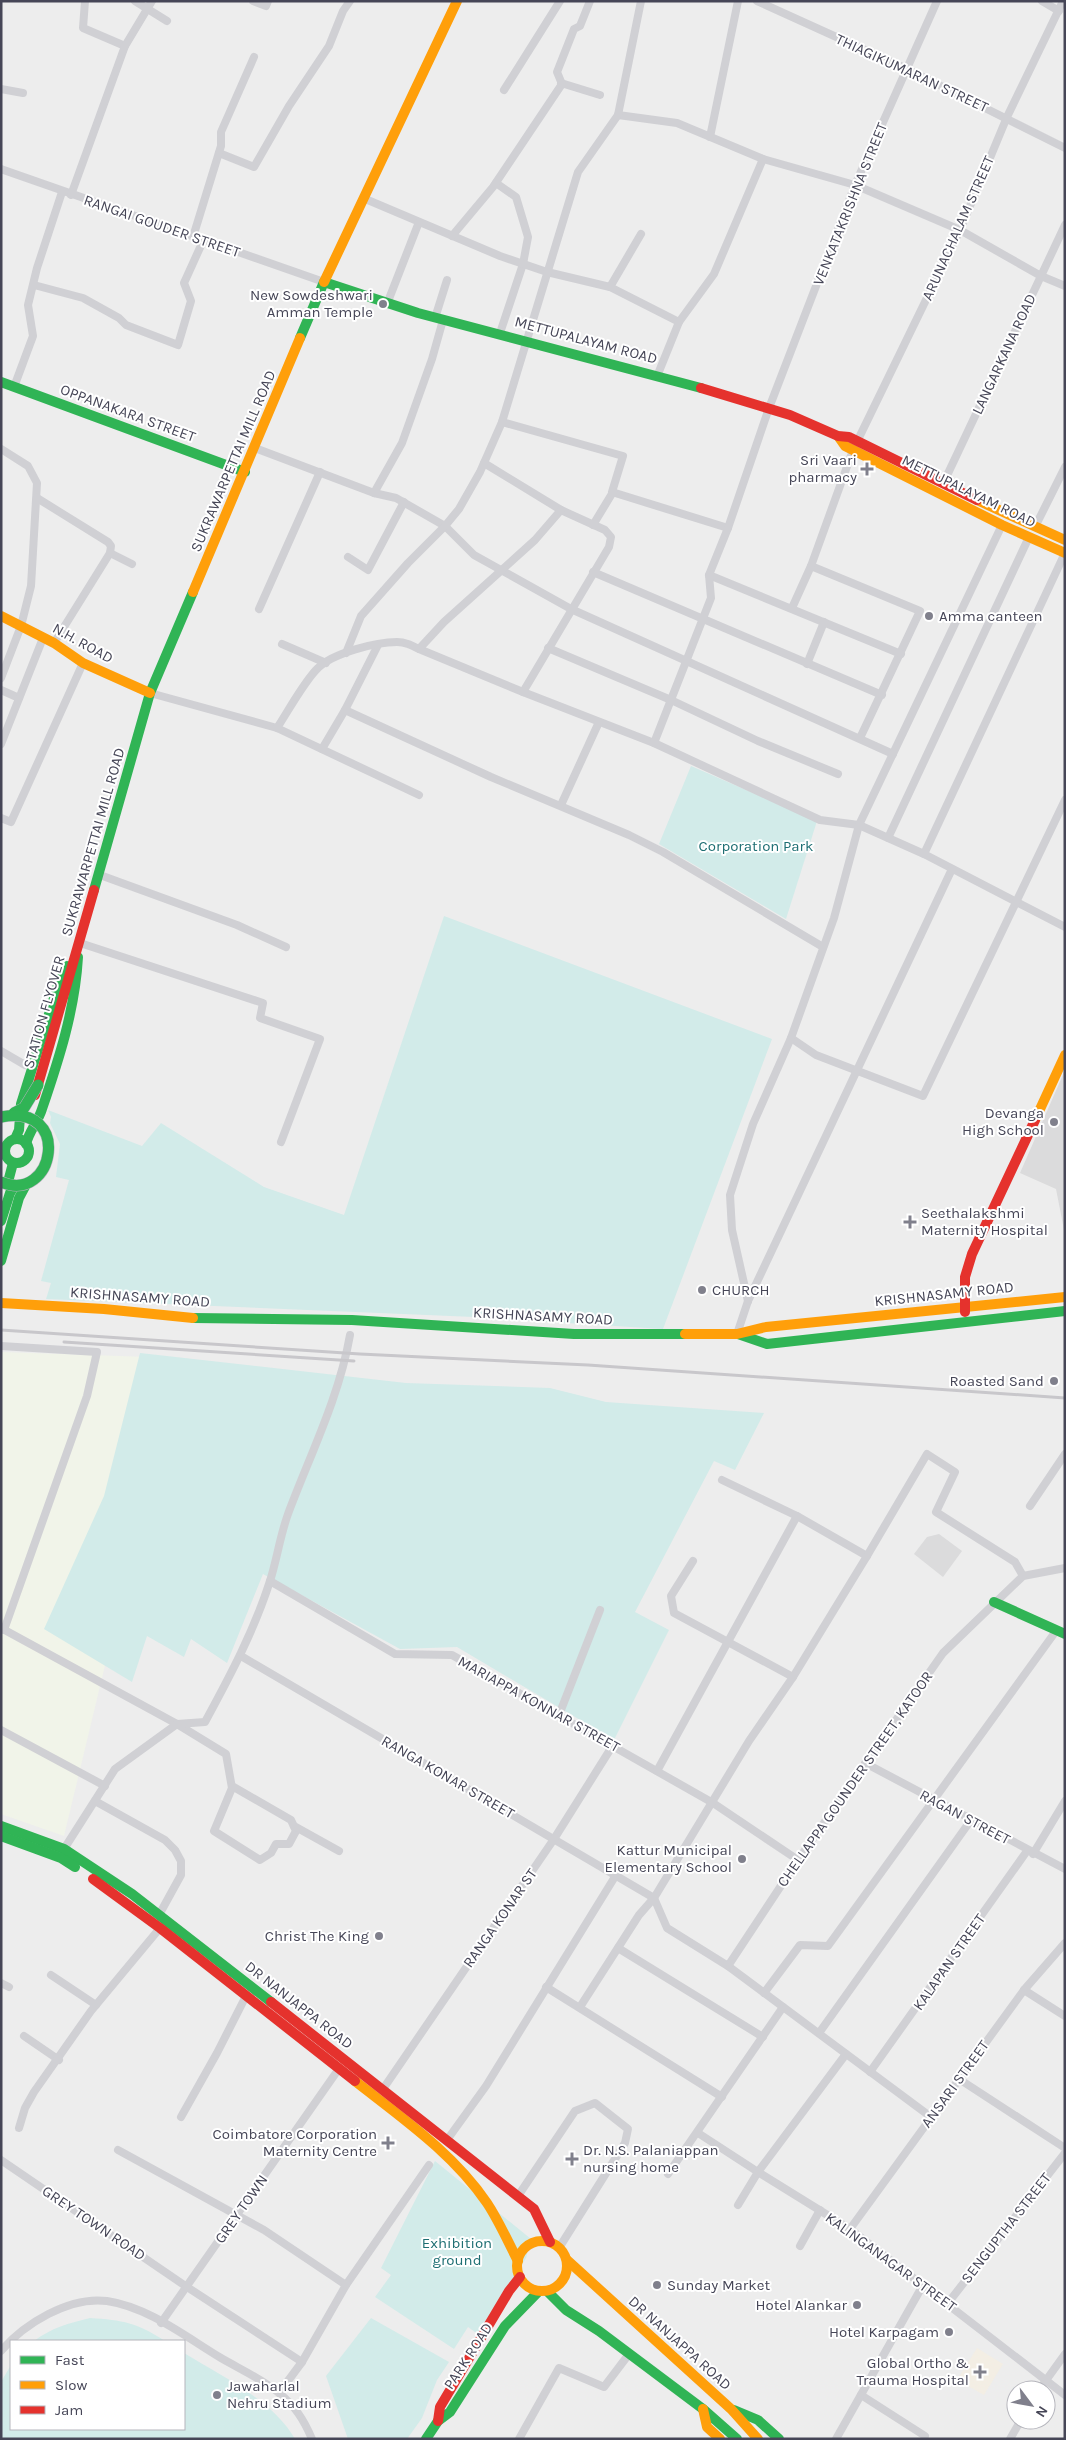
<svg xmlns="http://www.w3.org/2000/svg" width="1066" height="2440" font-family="Karla,sans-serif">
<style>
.commercial{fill:#f1f4e9}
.education{fill:#dbdbdc}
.medical{fill:#f3eee4}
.green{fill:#d2ebe9}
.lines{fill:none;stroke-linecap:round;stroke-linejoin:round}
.street{stroke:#d0d0d4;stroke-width:8}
.fast{stroke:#30b455;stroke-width:10}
.slow{stroke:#ff9f0a;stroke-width:10}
.jam{stroke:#e5322d;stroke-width:10}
.rail{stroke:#c8c7cb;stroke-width:3}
.fast-bridge-casing{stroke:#b3b2bc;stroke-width:12;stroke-linecap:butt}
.fast-bridge{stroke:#30b455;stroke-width:11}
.poi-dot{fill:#80808c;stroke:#fff;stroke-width:2}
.labels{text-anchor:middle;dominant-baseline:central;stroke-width:4;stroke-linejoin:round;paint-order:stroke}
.street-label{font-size:15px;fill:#464657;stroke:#fff}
.poi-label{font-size:15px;fill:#464657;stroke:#fff;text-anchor:end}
.park-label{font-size:15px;fill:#1d6e72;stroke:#fff}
</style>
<rect width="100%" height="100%" fill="#ededed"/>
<path class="commercial" d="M1 1352 179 1358 64 1836 1 1814Z"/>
<g class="education">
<path d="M1065 1070V1235L1056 1189 1020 1173Z"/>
<path d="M939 1534 962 1551 943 1577 914 1554 927 1537Z"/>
</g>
<path class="medical" d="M977 2348 1003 2364 984 2395 957 2380Z"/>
<g class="green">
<path d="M691 766 817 821 786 919 659 844Z"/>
<path d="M444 916 772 1039 663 1329 474 1317 46 1299 51 1283 41 1281 69 1180 56 1177 60 1144 50 1123 51 1117 48 1110 142 1146 161 1123 264 1187 344 1215Z"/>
<path d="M140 1353 406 1383 550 1388 606 1402 764 1413 735 1470 714 1461 635 1612 669 1630 614 1740 457 1647 400 1649 263 1574 227 1663 191 1639 184 1657 147 1636 132 1682 44 1629 104 1496Z"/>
<path d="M435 2161 531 2239 526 2258 479 2335 468 2327 454 2349 375 2297 391 2275 381 2268Z"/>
<path d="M90 2318C123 2320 137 2323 165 2341H34C51 2328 69 2323 90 2318Z"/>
<path d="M371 2318 449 2362 437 2380 422 2418 407 2439H348L326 2376Z"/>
<path d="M184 2353C221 2376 273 2400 295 2439H1V2382L11 2365V2429H184Z"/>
</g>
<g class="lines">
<g class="street">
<path d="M85 1 83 28 125 46"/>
<path d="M135 1 167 21"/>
<path d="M253 1 266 6 268 1"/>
<path d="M757 1 907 69 1065 148"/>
<path d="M1042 1 1059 11"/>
<path d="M561 83 600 95"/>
<path d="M1 89 23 93"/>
<path d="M504 90 560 1"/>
<path d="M618 115 677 123 763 159 855 185 960 230 1041 276 1065 286"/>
<path d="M710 137 738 1"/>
<path d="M219 153 254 167 289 106 329 46 343 11 350 1"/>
<path d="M1 169 324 282"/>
<path d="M496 183 516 197 528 237 523 264 500 333"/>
<path d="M71 195 125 46 152 1"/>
<path d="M363 198 500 256 547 272 610 287"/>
<path d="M641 234 610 287 679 322"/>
<path d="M452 236 493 187 562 84 557 72 574 29 580 26 590 1"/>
<path d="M193 237 221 146V132L254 57"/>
<path d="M34 285 83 298 119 318 126 325 178 345 191 301 184 283 203 241"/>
<path d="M387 304 419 222"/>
<path d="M435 318 447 280"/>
<path d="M658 374 679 322 714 274 763 159"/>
<path d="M14 387 33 336 28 305 37 268 62 192"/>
<path d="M502 422 623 456 612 492 728 528"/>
<path d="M255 448 374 493 396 498 445 526 474 555 571 609 893 754"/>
<path d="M1 449 28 466 37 483 31 586 21 626 1 678"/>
<path d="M484 463 561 510 605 530 611 537 609 547 523 692"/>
<path d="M943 484 1065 225"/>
<path d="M374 493 402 443 432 359 443 320"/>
<path d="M37 498 108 542 111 546 110 553 54 643"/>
<path d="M593 525 613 492"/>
<path d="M1035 527 1065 467"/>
<path d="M110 553 132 564"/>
<path d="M348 557 368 570 404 502"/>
<path d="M811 566 920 611 860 738"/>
<path d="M593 572 882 695"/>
<path d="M709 575 901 654"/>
<path d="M792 608 811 566 853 450 960 230 1007 117 1063 1"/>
<path d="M259 609 320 472"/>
<path d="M282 644 326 663"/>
<path d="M548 648 671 700 758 741 838 774"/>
<path d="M419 649 523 692 654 743 820 820 859 825 924 854 1065 927"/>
<path d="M346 653 361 616 408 563 445 526 459 509 480 472 502 422 578 172 618 115 641 1"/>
<path d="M807 664 824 622"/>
<path d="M1 690 19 698"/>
<path d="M150 693 277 728 419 795"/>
<path d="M345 710 378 645"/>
<path d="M277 728C287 713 305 680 318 668 333 653 376 642 397 642 405 642 411 645 419 649L444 622 535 540 561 510"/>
<path d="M654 743 711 598 709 575 728 528 769 408 855 185 937 1"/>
<path d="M1 744 43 638"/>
<path d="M322 749 345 710 491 777 629 835 663 852 823 947"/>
<path d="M561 805 599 722"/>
<path d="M1 818 11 822 83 663"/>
<path d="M888 838 1029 537"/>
<path d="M924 854 1065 553"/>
<path d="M100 875 237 925 286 947"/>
<path d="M80 943 263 1003 260 1018 320 1039 281 1142"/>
<path d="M791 1038 816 1055 923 1096 1065 800"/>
<path d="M1 1051 25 1065C33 1055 30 1044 37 1036L42 1038"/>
<path d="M748 1301 732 1230 730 1195 753 1124 791 1038 834 918 859 825 1002 525"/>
<path d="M737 1334 748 1301 952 869"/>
<path d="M1 1346 97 1352 87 1396 4 1630"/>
<path d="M722 1480 797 1516 867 1556"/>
<path d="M1030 1506 1065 1454"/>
<path d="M693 1561 671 1596 674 1613 793 1677"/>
<path d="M270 1581 395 1654 452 1655 713 1803 798 1860"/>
<path d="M1 1628 177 1724 226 1754 232 1788 214 1831 260 1860 271 1853 276 1844H289L296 1831 291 1820 232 1786"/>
<path d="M241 1656 654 1898"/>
<path d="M559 1715 600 1610"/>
<path d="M177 1724 205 1722C230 1676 254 1631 270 1581 277 1559 280 1536 288 1514 310 1455 339 1398 350 1335"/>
<path d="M1 1730 105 1786"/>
<path d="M865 1763 1065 1869"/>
<path d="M657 1771 797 1516"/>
<path d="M95 1801 165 1840 175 1850 181 1861V1875L159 1915"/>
<path d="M294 1826 339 1851"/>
<path d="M64 1849 115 1769 177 1724"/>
<path d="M1033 1854 1065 1801"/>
<path d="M654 1898 667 1928 728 1966 931 2117"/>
<path d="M618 1948 763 2037"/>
<path d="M728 1966 798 1860 943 1653 1023 1576 1065 1568"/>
<path d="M51 1975 96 2005"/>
<path d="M1 1983 9 1987"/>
<path d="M546 1987 722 2097"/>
<path d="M1024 1990 1065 2016"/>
<path d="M764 1993 800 1945 828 1946 1056 1631"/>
<path d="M580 2007 639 1915 654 1898 749 1741 793 1677 867 1556 927 1454 955 1472 936 1512 1015 1562 1023 1576"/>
<path d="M819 2033 971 1820"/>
<path d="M24 2036 59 2060"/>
<path d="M846 2054 758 2172 850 2229 1065 2395"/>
<path d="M870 2072 1027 1851"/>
<path d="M959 2079 1065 2148"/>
<path d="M383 2089 554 1839 613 1745"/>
<path d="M181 2117 217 2053 246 1996"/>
<path d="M19 2128 25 2108 34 2092 91 2011 160 1928"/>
<path d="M698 2133 758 2172 738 2205"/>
<path d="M447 2140 486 2086 616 1875"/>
<path d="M118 2150 264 2230 346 2285"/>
<path d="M1 2160 187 2287 302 2362"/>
<path d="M668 2174 783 2007"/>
<path d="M518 2196 575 2111 595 2103 628 2129 625 2143 559 2248"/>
<path d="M850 2229 1024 1990 1065 1943"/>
<path d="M800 2246 820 2210"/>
<path d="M948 2303 1065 2153"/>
<path d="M161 2323 338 2070"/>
<path d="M1 2351C24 2324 69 2296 107 2301 148 2307 186 2337 221 2358 240 2369 262 2379 279 2393 295 2406 304 2420 312 2439"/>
<path d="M1039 2390 1065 2354"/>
<path d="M279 2393 302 2362 346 2285 429 2165"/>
<path d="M861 2395 925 2436"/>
<path d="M519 2439 559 2368 604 2387 629 2354"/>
<path d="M836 2439 923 2285"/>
<path d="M1010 2439 1021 2420"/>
</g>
<g class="fast">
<path d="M300 338 324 282 418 313 701 388"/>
<path d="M1 382 245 472"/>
<path d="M94 890 150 693 193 592"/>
<circle cx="17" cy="1151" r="12"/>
<path d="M15 1139 19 1130 21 1104 59 982 67 966"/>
<path d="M26 1144C29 1131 38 1122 42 1109 59 1059 75 1010 78 957"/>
<path d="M8 1182 13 1163"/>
<path d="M1 1221 10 1193 15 1185"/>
<path d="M1 1261 19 1198 27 1183"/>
<path d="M193 1318 352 1320 574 1334H685"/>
<path d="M738 1334 767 1344 1065 1311"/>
<path d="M994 1602 1065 1634"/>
<path d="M1 1826 64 1849 132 1894 271 2002"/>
<path d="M1 1836 61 1858 75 1867"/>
<path d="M547 2291 566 2310 599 2331 703 2409 737 2439"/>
<path d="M734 2410 758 2420 779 2439"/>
<path d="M426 2439 438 2421 450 2412 505 2326 539 2291"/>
</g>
<g class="slow">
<path d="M324 282 457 1"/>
<path d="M838 436 845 446 1002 525 1065 553"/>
<path d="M977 500 1065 540"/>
<path d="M193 592 300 338"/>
<path d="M1 616 54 643 83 663 150 693"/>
<path d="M1035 1120 1065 1055"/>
<path d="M1 1303 104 1309 193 1318"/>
<path d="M685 1334H737L766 1327 1065 1297"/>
<path d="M355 2081C402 2118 453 2153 487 2203 499 2221 508 2242 518 2261"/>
<circle cx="542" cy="2266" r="25"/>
<path d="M567 2260 731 2409 758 2439"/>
<path d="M703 2409 707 2427 720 2439"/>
</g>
<g class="jam">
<path d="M701 388 790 415 838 436 849 437 977 500"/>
<path d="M35 1095 94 890"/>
<path d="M965 1312V1277L972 1254 1035 1120"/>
<path d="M93 1879 160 1928 355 2081"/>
<path d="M271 2002 534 2209 550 2242"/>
<path d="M438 2421 440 2407 509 2291 520 2277"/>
</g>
<g class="rail">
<path d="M1 1330 360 1354 588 1365 1065 1398"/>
<path d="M64 1342 354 1361"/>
</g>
<defs>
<g id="fast-bridge">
<path d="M14 1113 24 1108 38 1085"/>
<path d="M1 1117C73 1102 55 1205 1 1182"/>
</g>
</defs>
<use href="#fast-bridge" class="fast-bridge-casing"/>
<use href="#fast-bridge" class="fast-bridge"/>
</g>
<g class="poi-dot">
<circle cx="383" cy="304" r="5"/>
<path d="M864.5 461.5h5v5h5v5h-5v5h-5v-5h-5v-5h5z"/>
<circle cx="929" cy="616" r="5"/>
<circle cx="1054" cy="1122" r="5"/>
<path d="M907.5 1214.5h5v5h5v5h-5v5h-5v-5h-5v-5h5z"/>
<circle cx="702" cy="1290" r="5"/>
<circle cx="1054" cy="1381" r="5"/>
<circle cx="742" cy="1859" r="5"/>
<circle cx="379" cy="1936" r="5"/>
<path d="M385.5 2135.5h5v5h5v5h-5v5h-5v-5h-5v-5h5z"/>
<path d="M569.5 2151.5h5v5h5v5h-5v5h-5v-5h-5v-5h5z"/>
<circle cx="657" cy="2285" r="5"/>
<circle cx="857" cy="2305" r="5"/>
<circle cx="949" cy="2332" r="5"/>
<path d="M977.5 2364.5h5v5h5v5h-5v5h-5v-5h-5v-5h5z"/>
<circle cx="217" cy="2395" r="5"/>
</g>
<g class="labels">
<g class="street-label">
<text transform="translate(912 73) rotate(25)">THIAGIKUMARAN STREET</text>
<text transform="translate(850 204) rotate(-68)">VENKATAKRISHNA STREET</text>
<text transform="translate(162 226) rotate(19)">RANGAI GOUDER STREET</text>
<text transform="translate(958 228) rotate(-66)">ARUNACHALAM STREET</text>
<text transform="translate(586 340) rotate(15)">METTUPALAYAM ROAD</text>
<text transform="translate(1004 354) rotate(-65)">LANGARKANA ROAD</text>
<text transform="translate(128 413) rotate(20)">OPPANAKARA STREET</text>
<text transform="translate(233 461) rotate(-67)">SUKRAWARPETTAI MILL ROAD</text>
<text transform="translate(969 491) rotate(26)">METTUPALAYAM ROAD</text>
<text transform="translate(83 643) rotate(29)">N.H. ROAD</text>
<text transform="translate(93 842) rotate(-74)">SUKRAWARPETTAI MILL ROAD</text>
<text transform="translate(44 1012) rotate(-74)">STATION FLYOVER</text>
<text transform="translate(944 1294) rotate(-6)">KRISHNASAMY ROAD</text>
<text transform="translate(140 1297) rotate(4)">KRISHNASAMY ROAD</text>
<text transform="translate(543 1316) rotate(3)">KRISHNASAMY ROAD</text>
<text transform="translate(539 1704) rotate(29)">MARIAPPA KONNAR STREET</text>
<text transform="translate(448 1777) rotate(30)">RANGA KONAR STREET</text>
<text transform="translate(855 1779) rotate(-55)">CHELLAPPA GOUNDER STREET, KATOOR</text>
<text transform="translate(965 1817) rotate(28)">RAGAN STREET</text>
<text transform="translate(500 1918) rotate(-55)">RANGA KONAR ST</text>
<text transform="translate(949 1962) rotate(-55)">KALAPAN STREET</text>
<text transform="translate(299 2005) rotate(38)">DR NANJAPPA ROAD</text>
<text transform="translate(955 2084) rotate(-54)">ANSARI STREET</text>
<text transform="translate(241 2209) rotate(-55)">GREY TOWN</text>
<text transform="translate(94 2223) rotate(34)">GREY TOWN ROAD</text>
<text transform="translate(1006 2228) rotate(-52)">SENGUPTHA STREET</text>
<text transform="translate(891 2262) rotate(36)">KALINGANAGAR STREET</text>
<text transform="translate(680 2343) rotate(42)">DR NANJAPPA ROAD</text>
<text transform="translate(468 2356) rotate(-57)">PARK ROAD</text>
</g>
<g class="poi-label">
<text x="373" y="295">New Sowdeshwari<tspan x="373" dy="17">Amman Temple</tspan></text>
<text x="857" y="460">Sri Vaari<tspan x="857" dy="17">pharmacy</tspan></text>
<text x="939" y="616" text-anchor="start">Amma canteen</text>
<text x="1044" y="1113">Devanga<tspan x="1044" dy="17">High School</tspan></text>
<text x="921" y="1213" text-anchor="start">Seethalakshmi<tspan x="921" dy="17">Maternity Hospital</tspan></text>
<text x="712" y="1290" text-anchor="start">CHURCH</text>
<text x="1044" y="1381">Roasted Sand</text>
<text x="732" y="1850">Kattur Municipal<tspan x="732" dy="17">Elementary School</tspan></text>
<text x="369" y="1936">Christ The King</text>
<text x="377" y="2134">Coimbatore Corporation<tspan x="377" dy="17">Maternity Centre</tspan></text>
<text x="583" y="2150" text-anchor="start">Dr. N.S. Palaniappan<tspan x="583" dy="17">nursing home</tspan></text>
<text x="667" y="2285" text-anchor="start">Sunday Market</text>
<text x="847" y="2305">Hotel Alankar</text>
<text x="939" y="2332">Hotel Karpagam</text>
<text x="969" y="2363">Global Ortho &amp;<tspan x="969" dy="17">Trauma Hospital</tspan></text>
<text x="227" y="2386" text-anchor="start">Jawaharlal<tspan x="227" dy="17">Nehru Stadium</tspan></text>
</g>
<g class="park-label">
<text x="756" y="846">Corporation Park</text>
<text x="457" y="2243">Exhibition<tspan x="457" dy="17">ground</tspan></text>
</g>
</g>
<rect width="1066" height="2440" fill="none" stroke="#464657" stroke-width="5"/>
<rect x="10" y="2340" width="175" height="90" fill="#ffffff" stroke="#b5b5bc"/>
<rect x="20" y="2356" width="25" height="8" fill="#30b455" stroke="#b5b5bc"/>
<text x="55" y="2365" font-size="15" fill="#464657">Fast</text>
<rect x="20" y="2381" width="25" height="8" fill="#ff9f0a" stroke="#b5b5bc"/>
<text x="55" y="2390" font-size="15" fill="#464657">Slow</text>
<rect x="20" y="2406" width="25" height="8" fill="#e5322d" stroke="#b5b5bc"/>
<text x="55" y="2415" font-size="15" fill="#464657">Jam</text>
<g transform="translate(1031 2405) rotate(122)"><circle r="24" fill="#ffffff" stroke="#b5b5bc"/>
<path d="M0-4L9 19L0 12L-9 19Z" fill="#80808c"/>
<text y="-8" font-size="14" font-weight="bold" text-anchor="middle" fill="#464657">N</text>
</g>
</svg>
